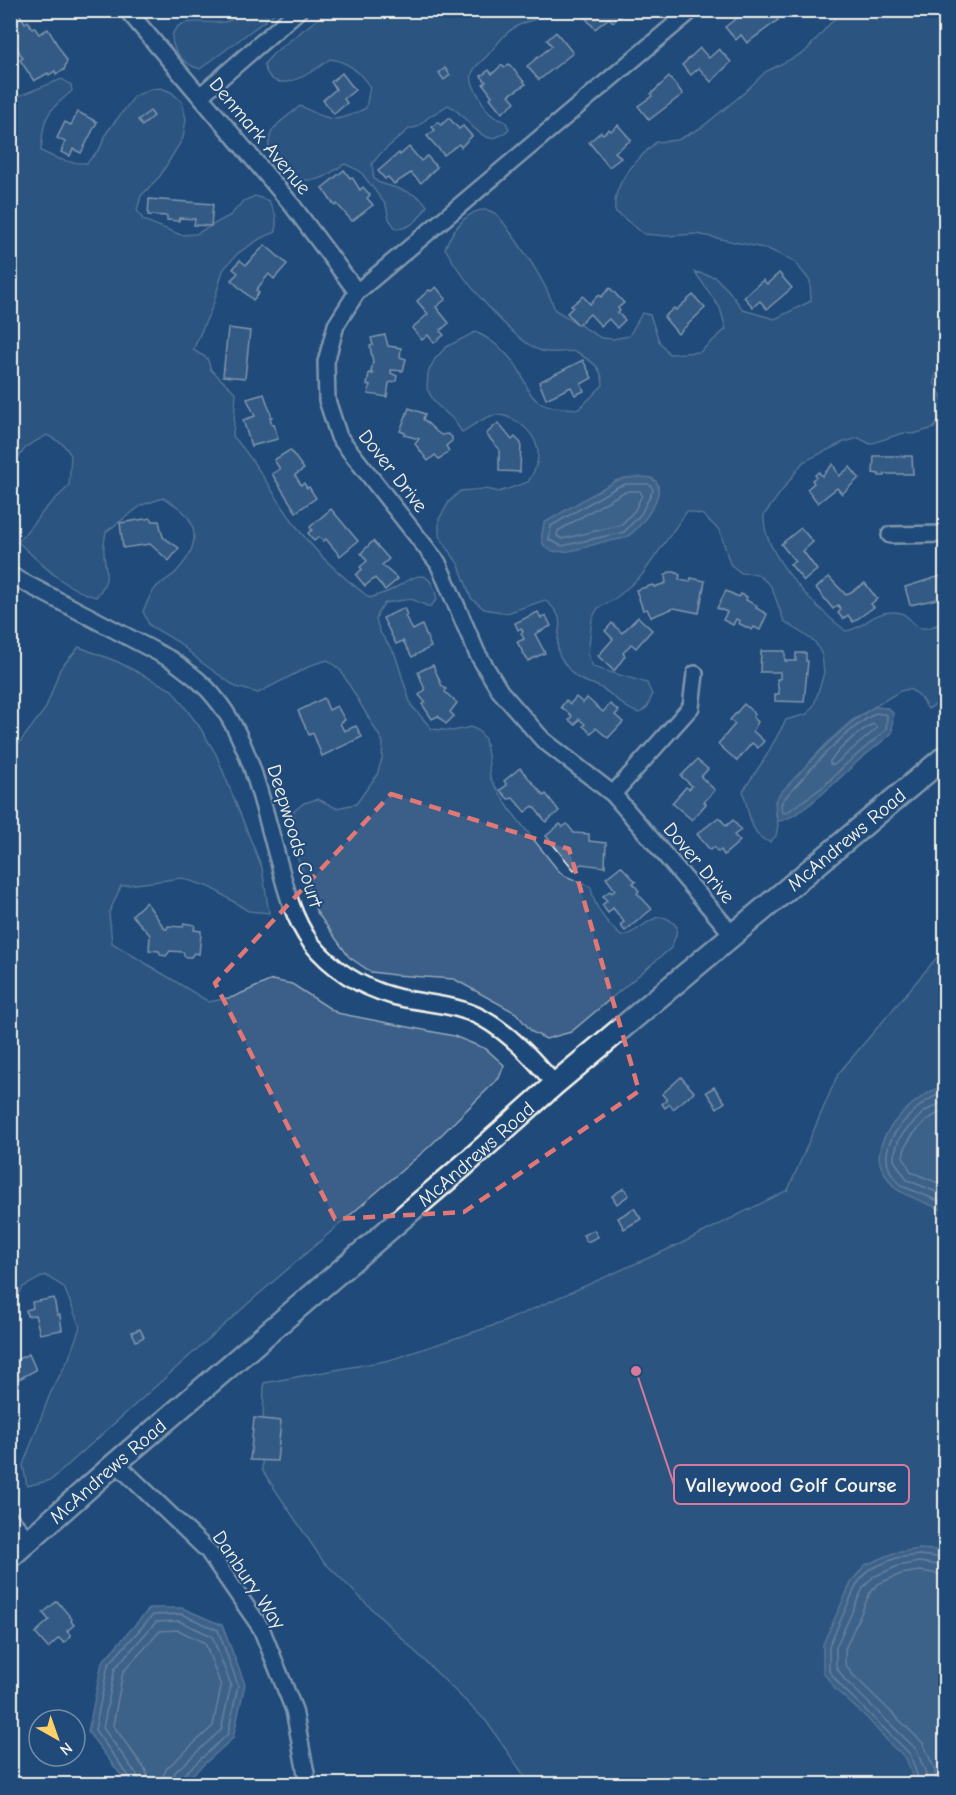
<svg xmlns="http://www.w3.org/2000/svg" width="956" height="1795" font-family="'Comic Neue',sans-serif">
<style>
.green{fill:#3a5f88;stroke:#97a8b8;stroke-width:1.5}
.water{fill:#627e9d;stroke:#9cacbb;stroke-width:1.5}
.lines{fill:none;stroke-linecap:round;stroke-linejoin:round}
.shore{stroke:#bac3ca;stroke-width:1.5}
.building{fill:#4d6e92;stroke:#f4f1e8;stroke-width:1.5}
.minor-casing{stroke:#f4f1e8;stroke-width:20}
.secondary-casing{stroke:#f4f1e8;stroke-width:26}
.minor{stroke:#1f4a7a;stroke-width:15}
.secondary{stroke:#1f4a7a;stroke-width:21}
.marked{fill:none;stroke:#e27875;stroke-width:4.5;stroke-dasharray:12 8;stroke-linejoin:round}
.labels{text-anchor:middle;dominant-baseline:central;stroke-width:4.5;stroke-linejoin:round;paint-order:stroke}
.street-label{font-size:20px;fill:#f4f1e8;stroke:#1f4a7a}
.leader{fill:none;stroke:#d87a9a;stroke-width:2}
.callout-dot{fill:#d87a9a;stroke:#1f4a7a;stroke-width:2}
.callout{fill:#1f4a7a;stroke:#d87a9a;stroke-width:2}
.callout-label{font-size:21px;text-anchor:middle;font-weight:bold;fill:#f4f1e8}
</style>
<rect width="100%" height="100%" fill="#1f4a7a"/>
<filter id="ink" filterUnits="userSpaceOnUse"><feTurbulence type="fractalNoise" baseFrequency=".0167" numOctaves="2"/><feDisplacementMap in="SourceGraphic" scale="12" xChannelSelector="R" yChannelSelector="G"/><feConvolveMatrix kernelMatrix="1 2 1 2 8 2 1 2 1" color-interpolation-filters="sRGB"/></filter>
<g filter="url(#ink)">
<g class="green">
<path d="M439 10 566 11C550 17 531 18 517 26 503 34 498 44 488 55 479 65 465 70 475 89 480 97 485 111 493 116 501 122 505 117 509 129 482 156 469 114 448 105L430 116 417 127 409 129 380 154 372 164 374 179 378 182C392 188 420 192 427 206 419 219 412 228 396 229L389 219 386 205 360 171 345 164C338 167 332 173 324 177 300 188 285 170 269 155 266 126 279 124 300 106 331 120 333 125 366 108L370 87C360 72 348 61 330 59 313 72 271 101 264 64L275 52 328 11H410C421 19 427 19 439 10Z"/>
<path d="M244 11H278L200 69C189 66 180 59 175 49 172 43 171 36 174 31 184 14 212 27 228 21 234 19 240 14 244 11Z"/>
<path d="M841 11H933L942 26 946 42V346L934 381C945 406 950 403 934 428L913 434 903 433 870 444 859 438 844 442 803 462 764 515C762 555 816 608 846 631 862 630 871 612 892 612 919 611 906 642 945 621V699L928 709 918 694 909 689 900 691 851 721 828 742 780 795 775 810 778 825 776 836 770 842C750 838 748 808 743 791L765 758 786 720 807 714 814 705 824 673 822 655 815 642 784 621 771 586 757 574 741 573 730 564 720 531 703 515 687 511 642 575 615 599 598 608 592 619 588 655 593 667 647 683 652 695 648 706 640 713C624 710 615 695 601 688 592 682 581 683 573 674 568 669 559 657 558 651 555 627 570 621 545 600L507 613 484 609 471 598 459 565 439 536V519L449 502 460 491 486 489 499 492 528 482C534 472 541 460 537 447 533 430 512 414 495 415 485 416 471 427 462 432L453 419 435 403 427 389 428 373 435 359 446 347 475 332C490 338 505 351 515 364 525 376 526 396 541 403 552 409 567 408 579 409L603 385C602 370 596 364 584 357 581 355 579 352 576 352 566 349 553 356 539 350 510 338 460 276 445 248 452 230 474 199 496 214 501 218 505 225 508 229 526 254 545 280 555 310L601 338 613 339 629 336 642 313 650 315 659 341 669 354 700 352 726 329 720 308 695 272 715 277 729 291 743 310 775 319 811 301 810 281 794 261 768 249 697 234 666 236 644 234 615 211C612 182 636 161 656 142L678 140 702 127 744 93 765 72 805 52Z"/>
<path d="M62 79 71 85 72 91C45 114 44 115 41 151 58 160 69 163 87 163L100 148 107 132 135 96 151 89 161 88 171 92 182 102 186 119 183 138 160 176 141 196 137 210 143 220 181 235 196 234 231 215 243 201 255 196 269 201 276 216V232L261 238 238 253 223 270 213 305 193 350 207 358 211 370 236 393 233 436C257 463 273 494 294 523 314 552 342 577 370 598 377 595 386 593 393 589 415 576 429 564 437 599L430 607 411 599 385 603 378 612 376 620 381 634 395 654 411 705 432 729 453 731 471 727 479 731 485 739 488 755 490 778 511 811 557 869 563 875 591 887C594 908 606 922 621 936 643 934 656 901 677 927L676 935 671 948 571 1032 546 1039 532 1032 516 1013 454 979 395 975 371 972 349 957 316 911 305 876 297 857 293 834 294 811 304 803 318 799 336 808 356 804 377 775 382 759 383 742 341 671 328 660 314 664 258 693 236 687 201 662 178 642 149 625 143 611C147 604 149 596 154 590 159 582 170 579 176 572 204 543 199 515 163 498L142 505 106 532C105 538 103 545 104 552 105 573 112 578 96 597 65 590 41 563 18 542L46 508 69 486 71 455 63 444 47 435 27 446 11 467V99Z"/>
<path d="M79 647 118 662 172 690 199 726 216 754 262 868 269 913 248 911 212 888 182 878 121 886 109 913 112 943 209 1002 233 997 272 980 292 984 337 1013 454 1036 486 1049 504 1065 499 1078 430 1146 252 1300 51 1480 27 1486 23 1465 50 1394 69 1358 80 1327 64 1287 45 1275 23 1287 11 1306V754L46 708 60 669Z"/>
<path d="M945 948V1784H530L486 1721 323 1561 262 1470 264 1383 390 1360 501 1323 680 1244 788 1190 838 1074Z"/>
</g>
<g class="water">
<path d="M625 478C633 478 646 475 653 479 671 489 640 529 628 536 621 541 610 540 602 542 588 546 548 562 542 541 541 536 543 529 544 523L615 481Z"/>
<path d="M874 707 888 708 893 713 892 733C880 744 867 753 856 763 841 777 796 822 777 821L775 801 779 795C809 763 836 730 874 707Z"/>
<path d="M945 1086H946L945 1211C934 1206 902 1195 894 1187 890 1182 882 1170 880 1163 872 1134 920 1091 945 1086Z"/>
<path d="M919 1549 935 1550 945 1553V1784H915L906 1758 892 1746 867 1718 835 1689 823 1672V1644L852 1581 865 1565 894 1553Z"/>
<path d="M150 1608H182L222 1625 245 1684 233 1738 184 1782 127 1783 88 1732 102 1662Z"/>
</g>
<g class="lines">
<g class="shore">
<path d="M626 484H648L651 486 653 490 641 514 624 532 562 546 549 540 551 526 617 487Z"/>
<path d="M628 491H640L642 495 635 510 621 525 562 539 557 536 558 531 620 494Z"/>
<path d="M876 713 887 715 886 730 844 766 824 786 786 813 782 812 781 804 784 799C812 768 839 734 876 713Z"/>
<path d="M873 724 876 726V729L834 765 830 764V761C842 746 856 733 873 724Z"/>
<path d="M946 1092C929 1097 918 1107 907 1118 886 1139 877 1164 902 1186L946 1204"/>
<path d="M946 1100 924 1112 905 1131 899 1139 894 1155V1160L907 1180 946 1196"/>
<path d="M946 1110C927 1117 906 1136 903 1156L911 1172 946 1186"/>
<path d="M132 1784 131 1779 95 1730 108 1665 153 1615 181 1614 218 1630 238 1685 228 1734 180 1778 178 1784"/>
<path d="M140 1784 137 1775 103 1728 115 1668 156 1622 179 1621 212 1636 231 1685 221 1730 175 1772 171 1784"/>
<path d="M149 1784 146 1771 113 1725 123 1672 160 1631 178 1630 205 1643 221 1686 213 1726 167 1768 163 1776 162 1784"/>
<path d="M920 1784 910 1754 840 1685 829 1671V1646L857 1584 868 1570 896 1558 919 1555 946 1558"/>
<path d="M928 1784 925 1771 916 1749 845 1680 836 1667V1647L863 1588 873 1577 898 1566 919 1562 946 1566"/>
<path d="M937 1784 934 1768 923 1743 852 1674 845 1664V1649L870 1593 878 1584 901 1574 920 1571 946 1575"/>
</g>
</g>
<g class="building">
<path d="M587 10H623L625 12 613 22 609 18 595 29 583 15Z"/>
<path d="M751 10H770L778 20 747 43 741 35 736 40 725 27 742 14 744 16Z"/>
<path d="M19 13 25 23 28 21 32 29 34 27 39 34 48 29 67 61 64 70 56 74 55 71 49 75 48 73 34 81 20 60 23 58 15 45 10 47V19Z"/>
<path d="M556 32 573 53 539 80 527 66 552 46 547 40Z"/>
<path d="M700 48 709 58 719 49 731 62 711 82 699 68 691 75 682 65Z"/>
<path d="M509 64 526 84 509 95 515 102 502 113 490 98 492 96 483 84 486 82 481 76 489 70 492 74 502 65 504 68Z"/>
<path d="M445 68 450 75 444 80 439 73Z"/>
<path d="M342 73 355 90 344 99 347 103 334 114 323 100 336 89 331 82Z"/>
<path d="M669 77 683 94 649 120 638 106 652 96 651 94Z"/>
<path d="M150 111 154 116 142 126 138 120Z"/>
<path d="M78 112 97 122 81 153 73 149 70 156 61 152 65 142 57 138 65 122 71 125Z"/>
<path d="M449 118 459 129 463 126 472 136 461 147 459 144 444 155 427 136 435 130 432 127 438 122 441 125Z"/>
<path d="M618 125 631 140 615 152 621 158 609 167 589 142 601 132 603 134 609 129 611 131Z"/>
<path d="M409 147 421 161 427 156 437 167 421 183 411 173 394 184 388 177 385 179 378 171 399 153 400 155Z"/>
<path d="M344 170 350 178 352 177 360 190 363 187 370 195 367 198 373 205 352 221 337 204 335 206 322 188Z"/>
<path d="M149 199 213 204 211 226 194 225 195 219 179 218V221L167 220V216L148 215Z"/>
<path d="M265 245 287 264 274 279 269 274 256 290 259 293 253 300 231 280 238 273 233 269 240 260 246 265Z"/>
<path d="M779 273 792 288 767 309 760 301 753 307 744 297 763 280 767 284Z"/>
<path d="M436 287 446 299 436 307 449 323 440 331 444 335 434 343 428 335 422 340 412 328 428 314 417 301 429 290 431 291Z"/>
<path d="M610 288 624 303 618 308 620 311 618 313 625 320 617 328 609 319 601 326 590 314 578 325 567 313 573 307 571 306 583 296 590 304 597 296 599 295 601 297Z"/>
<path d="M693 295 705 308 678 334 664 317 674 308 676 310Z"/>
<path d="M228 328 250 331 245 378 223 376Z"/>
<path d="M385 335 388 346 401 348 400 357 406 359 403 371 391 370V373L397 376 396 381 389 383 387 397 368 394 370 385H367L369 373 373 374 371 371 373 362 370 346 373 345 371 338Z"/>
<path d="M583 360 592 378 581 384 584 391 575 395 571 387 546 399 539 382Z"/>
<path d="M264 394 272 417H270L272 425 274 424 278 439 251 446 243 420 255 416 247 399Z"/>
<path d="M409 408 425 414 423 419 437 432 441 435 448 434 452 437V441L446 446 449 451 439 459 435 455 428 461 415 444 419 439 404 435 405 433 400 431Z"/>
<path d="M498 423 512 440 515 437 521 443 520 472 499 471V449L486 434Z"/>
<path d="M290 450 304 469 295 475 301 485 304 483 307 488 309 487 316 498 296 512 272 474 280 469 274 460Z"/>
<path d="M874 456H912L913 474H885V476H879V474L873 473Z"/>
<path d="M833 464 839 476 850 467 859 478 842 494 837 488 818 503 807 489 814 483 812 480 816 477 815 475 819 472 822 476Z"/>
<path d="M331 509 358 541 340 556 326 539 323 541 319 537 314 541 308 533 312 530 310 527Z"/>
<path d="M151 518 153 521H159L163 537 179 548 169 561 150 544 123 548 120 523Z"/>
<path d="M801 528 813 542 803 551 817 570 804 581 790 564 795 561 781 544Z"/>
<path d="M373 541 389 559 382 565 398 579 385 590 375 578 365 586 356 575 362 569 360 567 367 561 361 553Z"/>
<path d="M669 572H675L680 575 679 580 690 582 691 578 705 581 699 613 674 608 651 617 647 609 643 610 636 590 653 585 654 587 666 583 665 576Z"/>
<path d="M944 575 946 597 910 605 905 587Z"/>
<path d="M829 577 846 595 865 583 877 599 871 604 874 607 853 622 848 615 843 619 838 613 841 610 838 605 833 609 816 588Z"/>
<path d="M726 591 739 597 741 594 747 597 746 600 757 606 756 608 767 614 760 630 754 627 752 630 738 623 740 621 736 619 733 625 723 620 727 612 717 608Z"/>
<path d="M404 608 407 615 405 616 413 630 422 625 431 647 412 657 403 641 396 644 383 618Z"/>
<path d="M538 612 541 618 546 616 551 626 535 634 545 653 528 661 517 642 524 639 521 633 523 632 521 628 518 630 515 623Z"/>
<path d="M638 617 652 630 636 648 631 644 623 653 625 656 614 671 598 656 613 639 605 631 612 623 622 633Z"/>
<path d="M761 651H785V661H796V653H806V661H808L804 702 775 701V694H779L777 679H780V672H760Z"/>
<path d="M433 665 442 686 446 689 445 692 457 703 450 712 454 716 446 724 438 716 432 719 422 704 425 702 419 695 425 690 418 672Z"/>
<path d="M576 697 583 703 587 698 603 712 610 704 619 711 615 715 623 722 608 738 596 728 591 733 583 726 585 724 579 719 575 725 569 720 572 716 561 707 566 700 570 704Z"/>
<path d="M324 698 329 710 337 706 345 720 340 723 344 731 356 726 362 737 322 756 313 733 309 735 298 711Z"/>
<path d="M744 704 755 714 753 717 758 722 753 731 764 741 758 748 752 743 737 761 718 744 735 724 730 720Z"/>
<path d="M697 760 708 769 701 777 715 790 704 802 706 804 692 820 672 803 686 787 689 789 692 786 681 776Z"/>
<path d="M520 768 544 796 546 794 559 811 546 822 533 806 525 812 513 798 508 799 500 790 507 785 504 781Z"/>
<path d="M719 817 726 826 733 820 741 830 734 835 740 841 724 855 721 850 718 852 714 847 710 850 697 834Z"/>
<path d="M560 824 563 827 567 824 574 833 589 834V841L606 843 605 867 581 864 574 870 546 836Z"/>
<path d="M621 866 636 882 633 883 639 891 637 893 652 909 625 931 620 925 624 922 613 908 608 913 602 905 607 901 603 896 610 891 612 893 615 890 606 878Z"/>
<path d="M146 902 165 929H167L168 926 183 927 184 923 195 925 194 930 201 931V934L199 954 194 953 191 957H185L183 952 170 951 166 956 161 955 159 951 149 950 150 935 132 915Z"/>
<path d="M681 1077 694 1092 673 1109 670 1104 665 1108 662 1104 667 1100 662 1094Z"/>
<path d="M714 1087 725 1102 717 1108 706 1092Z"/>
<path d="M624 1188 629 1195 617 1204 612 1196Z"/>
<path d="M634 1208 641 1219 624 1229 618 1218Z"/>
<path d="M594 1230 598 1237 587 1242 583 1235Z"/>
<path d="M54 1298 57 1315H60L62 1330 40 1334 35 1315 27 1316 26 1310 33 1308 32 1302Z"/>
<path d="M140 1329 144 1337 136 1341 132 1332Z"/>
<path d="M29 1354 36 1370 19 1379 11 1362Z"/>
<path d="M254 1418 281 1421 277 1461 250 1460Z"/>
<path d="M57 1601 72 1619 71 1621 74 1625 67 1631 71 1636 64 1643 59 1638 48 1648 35 1633 49 1620 43 1613Z"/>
</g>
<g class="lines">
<defs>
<g id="minor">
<path d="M127 10 292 205 357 292"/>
<path d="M692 10 357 292 336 325 326 362 327 400 339 437 438 563 477 653 500 691 543 740 613 794 733 935"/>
<path d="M200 96 299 10"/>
<path d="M890 535 946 534"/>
<path d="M10 575 172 660C188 672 204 683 216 699 251 741 264 811 279 863 286 890 294 920 311 943 332 969 361 987 393 996 422 1004 455 1003 482 1018 511 1034 533 1059 555 1084"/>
<path d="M613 794 691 707 695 674"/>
<path d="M116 1463 208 1551 261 1628 294 1710 308 1784"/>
<path d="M10 1519 29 1540"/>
</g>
<g id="secondary">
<path id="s1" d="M10 1557 116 1463 463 1166 555 1084 946 756"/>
</g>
</defs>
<use href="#minor" class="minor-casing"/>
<use href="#secondary" class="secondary-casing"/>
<use href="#minor" class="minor"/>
<use href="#secondary" class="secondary"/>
</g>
</g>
<path d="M0 0H956V1795H0ZM391 794 569 849 639 1091 464 1212 335 1219 215 983Z" fill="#1f4a7a" fill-opacity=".55" fill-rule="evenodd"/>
<path class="marked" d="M391 794 569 849 639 1091 464 1212 335 1219 215 983Z"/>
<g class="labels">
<g class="street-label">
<text transform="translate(260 136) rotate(50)">Denmark Avenue</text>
<text transform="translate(393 471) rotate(52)">Dover Drive</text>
<text transform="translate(295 836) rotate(73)">Deepwoods Court</text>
<text stroke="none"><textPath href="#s1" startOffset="1102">McAndrews Road</textPath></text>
<text transform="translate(699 863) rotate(50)">Dover Drive</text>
<text stroke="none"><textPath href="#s1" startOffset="616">McAndrews Road</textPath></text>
<text stroke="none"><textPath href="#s1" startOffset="130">McAndrews Road</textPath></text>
<text transform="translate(249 1580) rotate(56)">Danbury Way</text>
</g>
</g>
<path class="leader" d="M636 1371L674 1485"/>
<circle class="callout-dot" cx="636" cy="1371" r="6"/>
<rect class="callout" x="674" y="1465" width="235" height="39" rx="6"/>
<g class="callout-label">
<text x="791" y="1492">Valleywood Golf Course</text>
</g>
<rect width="956" height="1795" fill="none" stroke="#1f4a7a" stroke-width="36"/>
<rect x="18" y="18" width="920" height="1759" fill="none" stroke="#f4f1e8" stroke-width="2" filter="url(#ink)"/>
<g transform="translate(57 1738) rotate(140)"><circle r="28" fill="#1f4a7a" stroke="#748da6" stroke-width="1.5"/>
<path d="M0-4.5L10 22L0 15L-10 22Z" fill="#ffd166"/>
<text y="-9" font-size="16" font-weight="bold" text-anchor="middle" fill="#f4f1e8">N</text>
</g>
</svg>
